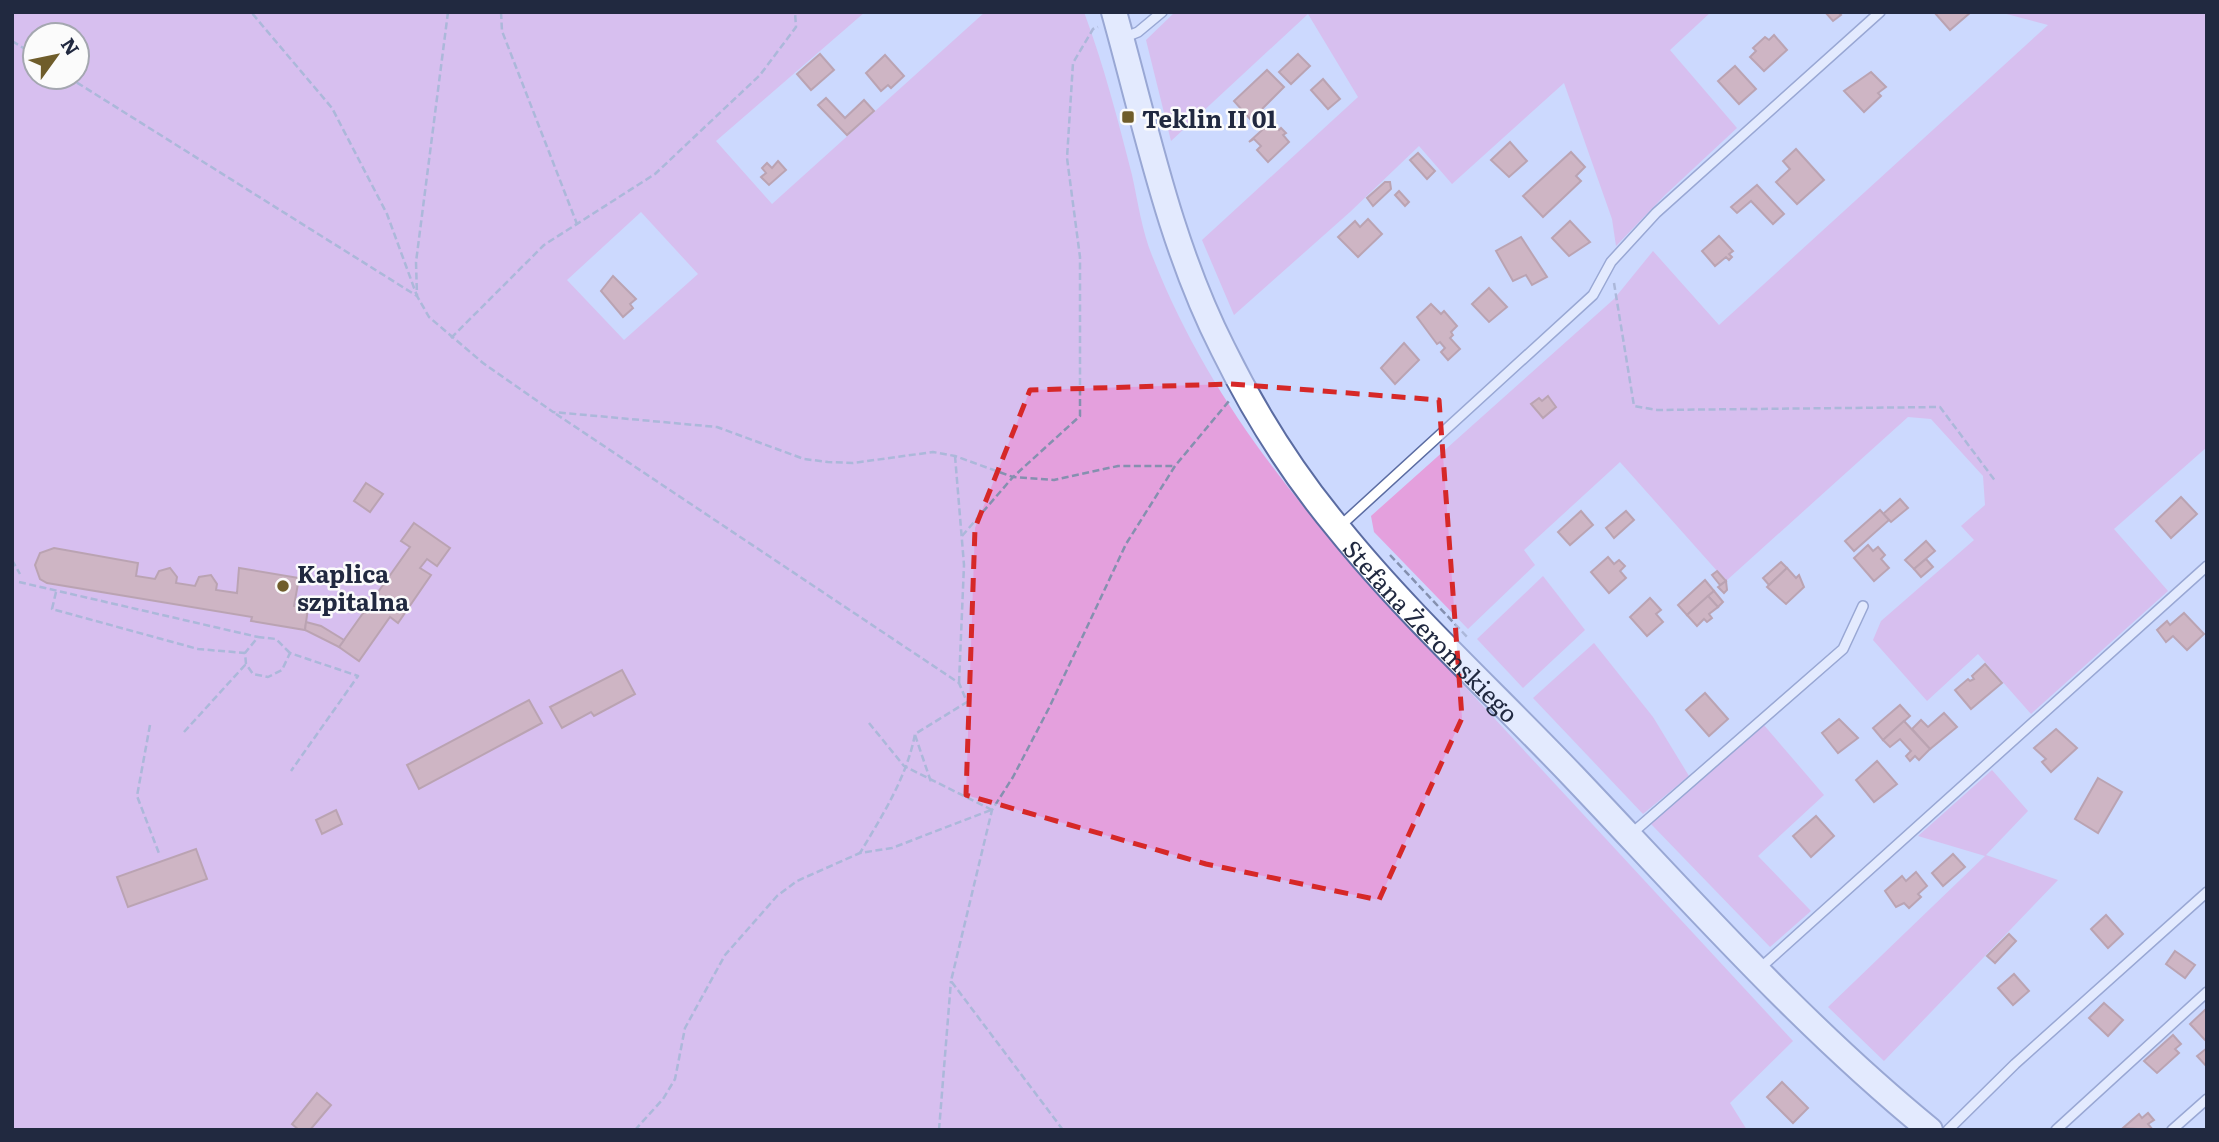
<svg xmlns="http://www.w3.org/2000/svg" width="2219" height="1142" font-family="Literata,serif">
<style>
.green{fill:#e4a0dd;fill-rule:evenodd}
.building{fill:#d08a7e;stroke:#a56358;stroke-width:2}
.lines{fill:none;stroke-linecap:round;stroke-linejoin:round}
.lane-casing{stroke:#5b6ca2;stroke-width:12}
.secondary-casing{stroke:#5b6ca2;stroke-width:28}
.path{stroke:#8590af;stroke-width:2.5;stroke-dasharray:7 3.5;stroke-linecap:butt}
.lane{stroke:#fff;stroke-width:9}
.secondary{stroke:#fff;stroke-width:24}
.marked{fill:none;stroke:#d62828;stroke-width:5;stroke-dasharray:14 9;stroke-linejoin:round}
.poi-dot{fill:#6f5d2b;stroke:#fbfbfb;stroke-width:2.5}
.labels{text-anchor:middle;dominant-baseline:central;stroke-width:5;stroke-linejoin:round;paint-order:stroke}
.poi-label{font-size:24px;font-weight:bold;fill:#212940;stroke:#fbfbfb;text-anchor:start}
.street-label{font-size:24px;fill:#212940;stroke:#fbfbfb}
</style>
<rect width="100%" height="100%" fill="#ccd9fe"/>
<g class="green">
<path d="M12 12H865L716 141 772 204 985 12H1084C1104 66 1118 120 1132 175 1138 202 1142 232 1153 258 1204 386 1279 482 1370 584L1793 1041 1730 1103 1747 1130H12ZM35 35H77V77H35ZM641 212 698 274 624 340 567 280Z"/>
<path d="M1175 12H1711L1670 50 1737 128 1665 195 1616 246 1612 219 1564 83 1452 184 1419 146 1350 212 1234 315 1202 240 1358 97 1308 14 1171 141 1146 40Z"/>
<path d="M1999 12H2207V447L2114 529 2168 591 2031 714 1978 654 1927 701 1873 640 1881 621 1974 540 1961 526 1985 505 1983 476 1931 419 1908 417 1726 581 1620 462 1524 550 1535 565 1468 629 1374 532 1371 516 1614 299 1653 251 1719 325 2048 25Z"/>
<path d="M1543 576 1585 630 1523 688 1477 639Z"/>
<path d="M1594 643 1653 717 1689 776 1643 814 1533 698Z"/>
<path d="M1763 724 1824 795 1758 856 1811 911 1770 947 1651 824Z"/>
<path d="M1992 770 2028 811 1986 855 2058 880 1884 1061 1828 1007 1985 856 1918 836Z"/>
</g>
<g class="building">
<path d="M1825 12H1838L1841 15 1833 21Z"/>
<path d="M1934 12H1971L1950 30Z"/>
<path d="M1774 35 1787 50 1764 71 1750 57 1756 51 1753 48 1765 37 1769 40Z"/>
<path d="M820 54 834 70 811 90 797 74Z"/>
<path d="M1298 54 1310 66 1291 84 1279 72Z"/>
<path d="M885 55 904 76 891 88 888 85 881 91 866 73Z"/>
<path d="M1735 66 1756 89 1739 104 1718 81Z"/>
<path d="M1267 70 1284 87 1251 120 1234 101Z"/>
<path d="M1871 72 1886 87 1878 93 1881 96 1864 112 1844 91Z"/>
<path d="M1323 79 1340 99 1328 109 1311 90Z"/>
<path d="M826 98 845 118 864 100 874 111 847 135 818 105Z"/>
<path d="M1271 122 1279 130 1281 128 1286 133 1283 135 1289 142 1268 162 1257 150 1261 146 1254 139 1249 142Z"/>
<path d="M1510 142 1527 161 1509 177 1491 160Z"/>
<path d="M1796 149 1824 180 1797 204 1776 182 1790 169 1783 161Z"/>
<path d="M1571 152 1585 167 1576 176 1581 181 1543 217 1523 196Z"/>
<path d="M1418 153 1435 171 1427 179 1410 160Z"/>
<path d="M778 161 786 170 769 185 761 177 766 173 762 168 767 163 772 168Z"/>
<path d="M1385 182H1390L1391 189 1373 206 1367 198Z"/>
<path d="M1757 185 1784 214 1773 224 1751 201 1737 213 1731 207Z"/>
<path d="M1399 191 1409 202 1405 206 1395 195Z"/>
<path d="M1368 219 1382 234 1358 257 1338 237 1355 221 1360 227Z"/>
<path d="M1570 221 1590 242 1569 256 1552 238Z"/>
<path d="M1719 236 1733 251 1729 254 1732 257 1729 260 1726 257 1715 266 1702 251Z"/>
<path d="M1521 237 1547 277 1532 285 1526 275 1513 281 1496 251Z"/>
<path d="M613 276 636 299 630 304 633 308 623 317 601 291Z"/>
<path d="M1489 288 1507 307 1489 322 1472 304Z"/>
<path d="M1431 304 1441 314 1444 311 1457 326 1451 332 1453 335 1450 338 1460 349 1448 360 1441 352 1445 348 1440 342 1437 344 1417 317Z"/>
<path d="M1404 343 1419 360 1395 384 1381 368Z"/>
<path d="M1548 396 1556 407 1543 418 1531 404 1539 398 1542 401Z"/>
<path d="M366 483 383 494 370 512 354 501Z"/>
<path d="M2181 497 2197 514 2171 538 2156 521Z"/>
<path d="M1900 499 1908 508 1891 522 1883 514Z"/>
<path d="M1880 510 1889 520 1854 551 1845 541Z"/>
<path d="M1581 511 1593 525 1570 545 1558 532Z"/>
<path d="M1626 511 1634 520 1614 538 1606 528Z"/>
<path d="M414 523 450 548 437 566 427 559 420 568 431 575 398 623 390 617 359 661 339 647 410 547 401 541Z"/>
<path d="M1926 541 1935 551 1914 569 1905 560Z"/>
<path d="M1868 545 1873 551 1878 547 1885 555 1881 559 1889 568 1874 581 1854 558Z"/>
<path d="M54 548 138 563 136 576 155 579 159 571 170 568 177 577 176 583 195 586 199 577 211 575 217 584 216 590 237 593 239 568 299 578 294 606 308 608 305 630 251 621 252 617 47 583 40 579 35 565 40 553Z"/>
<path d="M1608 557 1614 564 1619 560 1625 566 1620 571 1626 578 1609 593 1591 572Z"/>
<path d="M1926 559 1933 567 1921 577 1914 569Z"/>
<path d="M1781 562 1787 568 1769 585 1763 578Z"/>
<path d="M1787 568 1796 578 1799 575 1804 587 1786 604 1767 587Z"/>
<path d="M1717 571 1726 581 1720 585 1712 575Z"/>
<path d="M1705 580 1714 591 1687 615 1678 605Z"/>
<path d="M1726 581 1727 590 1724 593 1718 587Z"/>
<path d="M1714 591 1723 602 1718 607 1708 596Z"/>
<path d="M1708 596 1718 607 1709 614 1712 618 1707 622 1704 619 1697 626 1687 615Z"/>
<path d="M1650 598 1661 610 1656 614 1663 622 1647 636 1630 617Z"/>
<path d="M2184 613 2204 634 2187 650 2173 636 2166 642 2157 630 2167 621 2170 625Z"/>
<path d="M306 622 321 626 344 640 339 647 305 630Z"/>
<path d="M1985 664 2002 683 1971 709 1955 690 1968 679 1970 681 1974 679 1972 676Z"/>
<path d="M622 670 635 694 594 716 591 712 562 728 550 707Z"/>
<path d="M1705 693 1728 719 1709 736 1686 710Z"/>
<path d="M529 700 542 723 419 789 407 765Z"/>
<path d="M1900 705 1910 716 1883 740 1873 728Z"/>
<path d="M1944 713 1957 727 1930 749 1912 729 1921 720 1928 727Z"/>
<path d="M1839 719 1858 738 1838 753 1822 733Z"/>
<path d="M1904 721 1930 749 1919 760 1915 756 1910 761 1906 756 1911 751 1900 739 1890 747 1883 740Z"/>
<path d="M2056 729 2077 748 2051 772 2042 762 2046 759 2034 748Z"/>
<path d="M1877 761 1897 784 1874 802 1856 780Z"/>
<path d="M2098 778 2122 792 2098 833 2075 819Z"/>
<path d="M336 810 342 824 322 834 316 820Z"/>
<path d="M1816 816 1834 836 1811 857 1793 836Z"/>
<path d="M196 849 207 879 128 907 117 877Z"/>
<path d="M1953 854 1965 867 1943 886 1932 873Z"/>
<path d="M1916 872 1927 886 1918 894 1921 897 1909 908 1904 903 1896 907 1885 891 1902 876 1906 881Z"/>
<path d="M2106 915 2123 934 2108 948 2091 929Z"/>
<path d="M2009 934 2016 941 1995 963 1987 956Z"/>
<path d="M2175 951 2195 965 2185 978 2166 964Z"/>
<path d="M2014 974 2029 991 2013 1005 1998 988Z"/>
<path d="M2104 1003 2123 1020 2108 1036 2089 1018Z"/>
<path d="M2207 1008V1039L2205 1040 2190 1024Z"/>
<path d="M2173 1035 2181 1044 2175 1049 2179 1053 2157 1073 2144 1061Z"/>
<path d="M2207 1048V1067L2197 1056Z"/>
<path d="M1782 1082 1808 1108 1793 1123 1767 1097Z"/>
<path d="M317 1093 331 1105 310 1130H299L292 1124Z"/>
<path d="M2148 1113 2154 1120 2148 1124 2153 1130 2123 1128 2139 1114 2142 1118Z"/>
</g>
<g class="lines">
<defs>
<g id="lane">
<path d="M1123 38 1138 32 1162 12"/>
<path d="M1338 528 1593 295 1611 262 1656 213 1880 12"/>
<path d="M1630 835 1843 649 1863 606"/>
<path d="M1758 970 2207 566"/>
<path d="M1948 1130 2015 1064 2207 892"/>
<path d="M2056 1130 2207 992"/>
<path d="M2172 1130 2207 1099"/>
</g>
<g id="secondary">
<path id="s1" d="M1114 12C1146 126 1169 243 1223 349 1254 412 1293 474 1338 528 1408 615 1495 694 1572 775 1688 897 1799 1023 1930 1130"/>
</g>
</defs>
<use href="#lane" class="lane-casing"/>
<use href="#secondary" class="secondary-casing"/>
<g class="path">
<path d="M448 12 416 262 417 296 429 317 483 363 553 412 717 427 804 459 828 462 853 463 933 452 955 456 1013 477 1054 480 1118 466H1175"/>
<path d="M501 12 502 31 577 224"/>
<path d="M12 41 35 55"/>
<path d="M68 77 417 296 387 214 332 108 251 12"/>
<path d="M1614 283 1634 406 1657 410 1940 407 1996 482"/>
<path d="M451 338 544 245 655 174 760 75 796 27 795 12"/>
<path d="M556 414 959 683 967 702 915 734C907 777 882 816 860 853"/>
<path d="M955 456 964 565 959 683"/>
<path d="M962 536 1013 477 1080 416V257L1067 158 1073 63 1093 29 1098 27"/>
<path d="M1390 555 1469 639"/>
<path d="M12 560 20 574"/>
<path d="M19 582 258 637"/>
<path d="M56 592 52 609 198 649 245 653"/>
<path d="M290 653 276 639 258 637 245 653 246 664 253 674 268 677 282 670 290 653 358 676 291 771"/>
<path d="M869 723 904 766 992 810"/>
<path d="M150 725 137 796 160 856"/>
<path d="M184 732 246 664"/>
<path d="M915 735 931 782"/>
<path d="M635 1130 663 1099 675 1079 685 1028 725 955 777 896 797 881 860 853 892 848 991 810"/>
<path d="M939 1130 951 981"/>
<path d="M1063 1130 951 981 992 810 1013 777 1049 708 1126 544 1175 466 1229 401"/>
</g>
<use href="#lane" class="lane"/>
<use href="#secondary" class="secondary"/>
</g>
<path d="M0 0H2219V1142H0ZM1231 384 1439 400 1462 718 1379 900 1206 864 966 795 975 528 1030 390Z" fill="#ccd9fe" fill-opacity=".55" fill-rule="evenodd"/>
<path class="marked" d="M1231 384 1439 400 1462 718 1379 900 1206 864 966 795 975 528 1030 390Z"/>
<g class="poi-dot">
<rect x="1121" y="110" width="14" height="14" rx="3.5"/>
<circle cx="283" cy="586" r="7"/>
</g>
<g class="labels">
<g class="poi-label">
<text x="1142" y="117">Teklin II 01</text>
<text x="297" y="572">Kaplica<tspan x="297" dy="28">szpitalna</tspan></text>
</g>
<g class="street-label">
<text stroke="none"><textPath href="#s1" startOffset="707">Stefana Żeromskiego</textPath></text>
</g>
</g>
<rect width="2219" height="1142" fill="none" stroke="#212940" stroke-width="28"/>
<g transform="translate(56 56) rotate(57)"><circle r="33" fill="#fbfbfb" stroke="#a4a7b0" stroke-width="2"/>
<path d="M0-5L12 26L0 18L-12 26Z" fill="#6f5d2b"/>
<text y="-10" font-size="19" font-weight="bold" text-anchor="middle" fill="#212940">N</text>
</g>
</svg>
